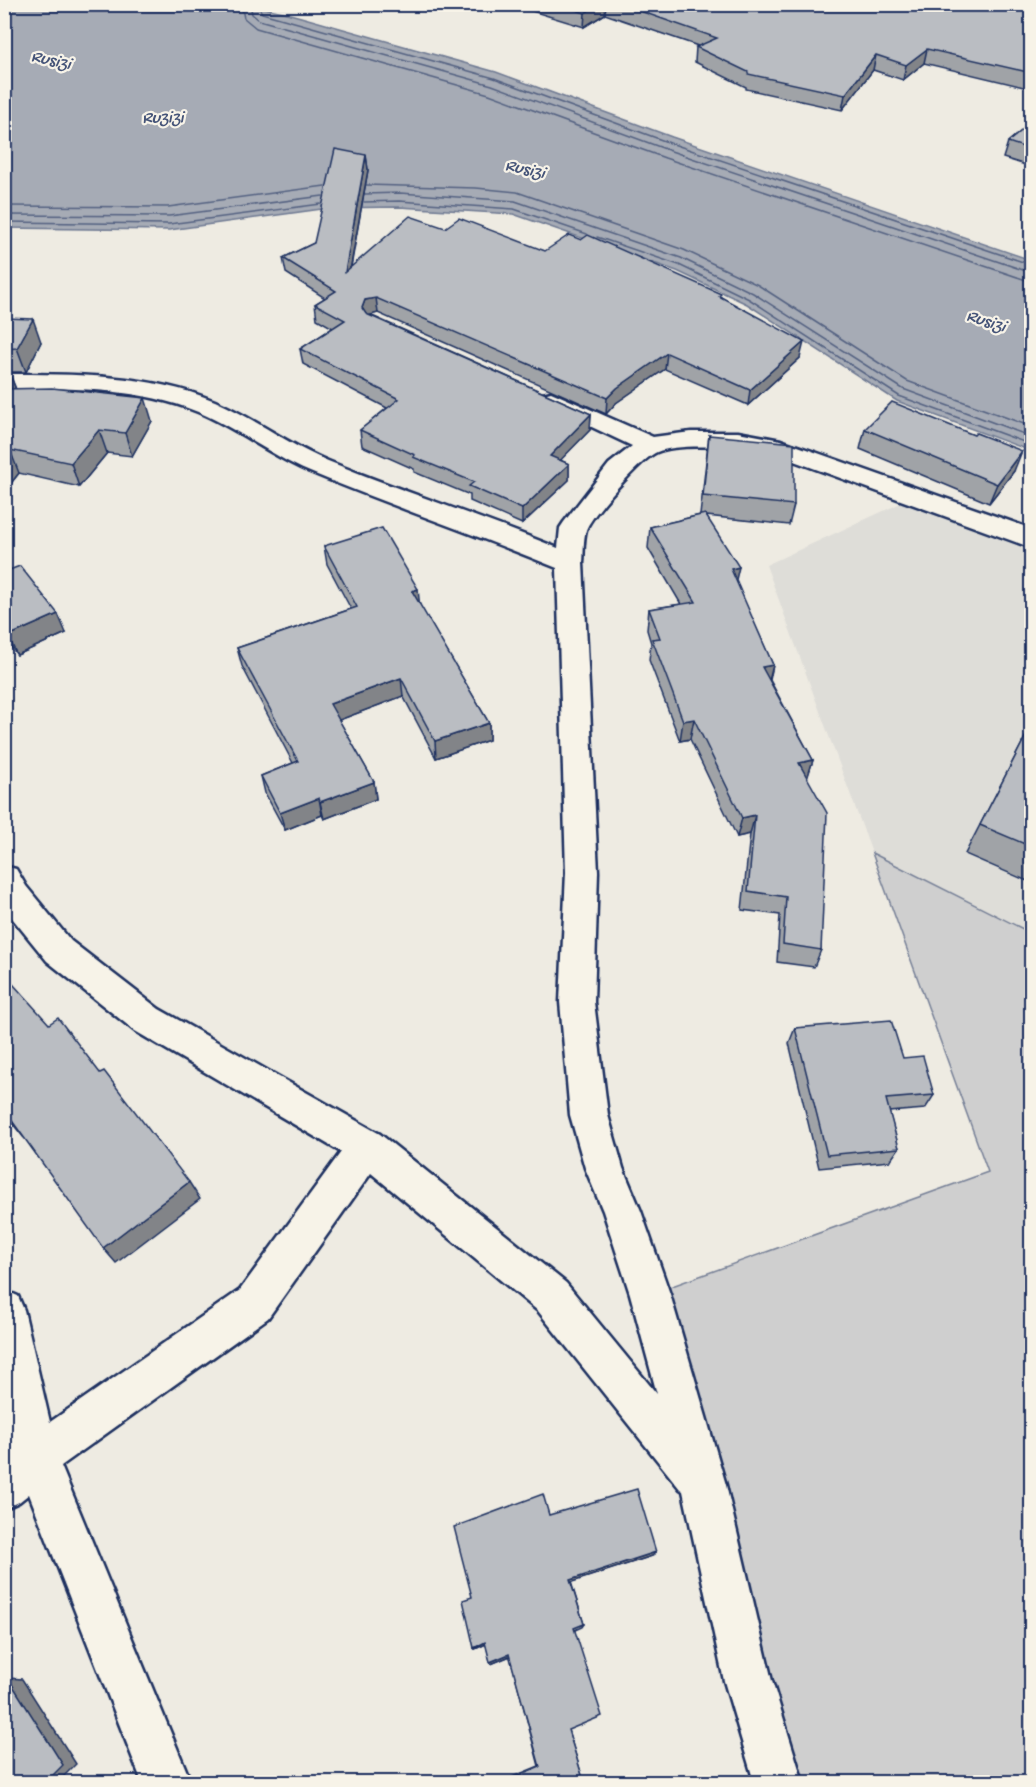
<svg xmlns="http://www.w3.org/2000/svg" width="1036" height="1787" font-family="'Gochi Hand',sans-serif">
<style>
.built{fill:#deddd8}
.green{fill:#cfcfcf;stroke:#757f96;stroke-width:1.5}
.water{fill:#a6abb5;stroke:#6e7992;stroke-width:1.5}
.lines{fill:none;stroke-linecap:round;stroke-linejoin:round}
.shore{stroke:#536181;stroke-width:1.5}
.minor-casing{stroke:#1b2f5e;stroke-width:5}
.minor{fill:#f7f3e8;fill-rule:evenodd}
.wall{fill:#a0a3a7;stroke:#1b2f5e;stroke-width:1.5}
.shaded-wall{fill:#828488;stroke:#1b2f5e;stroke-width:1.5}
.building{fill:#babdc2;stroke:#1b2f5e;stroke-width:1.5}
.labels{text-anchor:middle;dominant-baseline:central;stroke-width:4.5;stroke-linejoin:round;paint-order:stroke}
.far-water-label{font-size:18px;font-style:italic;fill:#455478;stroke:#f7f3e8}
</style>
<rect width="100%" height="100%" fill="#eeebe2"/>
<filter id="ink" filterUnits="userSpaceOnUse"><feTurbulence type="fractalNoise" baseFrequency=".0167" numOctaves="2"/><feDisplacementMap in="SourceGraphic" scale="12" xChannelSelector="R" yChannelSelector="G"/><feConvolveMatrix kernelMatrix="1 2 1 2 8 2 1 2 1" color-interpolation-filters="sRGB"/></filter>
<g filter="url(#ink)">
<path class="built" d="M914 497 1031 539V933L872 853 766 565Z"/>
<path class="green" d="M872 853 1031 933V1782H779L748 1681 650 1294 988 1172Z"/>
<path class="water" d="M5 5H251L283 12 496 72 672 137 1031 260V451L897 401 747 304 677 271 513 214 399 207 329 208 169 230 5 228Z"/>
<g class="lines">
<g class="shore">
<path d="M241 4 244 18 256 28 489 94 665 158 1032 282"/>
<path d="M250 4 252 14 259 20 492 85 668 150 1032 273"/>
<path d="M257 4 262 13 494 78 670 143 1032 265"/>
<path d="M366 185 476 188 517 192 684 250 758 285 907 381 1032 427"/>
<path d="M365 194 400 193 515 201 681 258 753 293 903 389 1032 437"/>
<path d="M364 202 399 201 514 209 587 234"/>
<path d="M4 206 168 207 325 186"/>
<path d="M4 215 169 216 323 196"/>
<path d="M4 222 169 224 321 204"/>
<path d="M597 237 679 265 749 299 899 396 1032 445"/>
</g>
<defs>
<path id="minor" d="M4 374C74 374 150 374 215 401 254 418 289 445 328 461 404 492 482 517 558 548L560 528 564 522 609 464 632 446 543 404 539 399 543 394 551 392 653 437 691 432H738L781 440 1032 529V548L769 452C743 448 681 442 657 452 642 458 591 515 586 530 583 540 584 553 583 563L598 872 594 1002 608 1115 623 1168 641 1211 670 1294 726 1485 772 1681 803 1782H754L724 1681 683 1491 680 1489 538 1311 371 1173 268 1318 61 1466 191 1782H142L29 1494 19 1502 4 1509V1457L13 1450 4 1410V1290L18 1296 24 1310 50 1422 240 1290 341 1152 135 1031 47 961 4 908V866L16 869 26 886 71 941 159 1009 380 1134 566 1283 657 1394 630 1294 603 1211 585 1168 570 1115 560 1002 566 872 557 568C475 534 391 506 310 472 271 456 237 428 198 412 138 387 68 388 4 388Z"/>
</defs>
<use href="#minor" class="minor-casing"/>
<use href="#minor" class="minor"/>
</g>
<g class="wall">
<path d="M509 4H1032V89L924 63 903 80 873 70 842 110 746 89V87L695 62 696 47 698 46 605 14 584 27Z"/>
<path d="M1032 122V167L1003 158 1008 142Z"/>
<path d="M366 155 368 170 351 267 445 228 545 251 721 297 800 358 748 405 665 369 616 403 606 414 378 313 370 315 591 414 590 430 560 460 569 464V480L522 524 470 501V495L414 472V469L362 446 360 430 387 408 303 364 300 349 333 328 317 319 315 304 325 298 286 273 283 258 314 243Z"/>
<path d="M4 318 41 342 26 372H9L16 389 152 421 132 456 107 453 79 487 19 473 4 492Z"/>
<path d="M865 429 1014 471 989 503 860 449Z"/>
<path d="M709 435 794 505 789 525 706 516 773 665 770 680 813 760 807 778 821 950 814 967 777 962 780 915 742 910 750 834 737 837 690 739 680 741 649 660 651 643 647 630 649 609 681 604 648 548 650 527 700 515Z"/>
<path d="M324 546 419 604 489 723V740L436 758 403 696 339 720 374 782 376 799 324 819 322 815 285 830 265 793 261 776 293 763 242 666 237 648 351 609 327 564Z"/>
<path d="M4 572 66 633 17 655 4 638Z"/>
<path d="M1032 724V883L965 854Z"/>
<path d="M795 1028 903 1058 934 1095 925 1109 889 1112 899 1148 890 1161 819 1168 789 1043Z"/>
<path d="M549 1515 652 1556 571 1582 584 1624 582 1627 575 1630 568 1730 584 1782 512 1779V1777L539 1766 510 1656 491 1664 486 1644 475 1649 474 1648 472 1597Z"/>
</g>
<g class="shaded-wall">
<path d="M598 4H606L605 14 584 27 585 13Z"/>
<path d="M927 49 924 63 903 80 906 65Z"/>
<path d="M876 55 873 70 842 110 845 95Z"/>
<path d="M366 155 368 170 347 287 345 272Z"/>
<path d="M376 298 378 313 367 316 362 308 365 300Z"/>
<path d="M33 319 41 342 26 372 17 348Z"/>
<path d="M804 342 800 358 748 405 750 390Z"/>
<path d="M667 353 665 369 616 403 606 414 607 398 617 388Z"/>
<path d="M7 367 16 390 4 412V372Z"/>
<path d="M145 398 152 421 132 456 125 433Z"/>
<path d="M591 414 590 430 550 471V456Z"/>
<path d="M99 430 107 453 79 487 71 463Z"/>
<path d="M10 450 19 473 4 492V456Z"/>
<path d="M1022 451 1014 471 989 503 997 484Z"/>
<path d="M569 464V480L522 524V509Z"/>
<path d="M739 567 734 588 731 569Z"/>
<path d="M418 589 420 608 412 591Z"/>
<path d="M58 614 66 633 17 655 8 636Z"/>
<path d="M773 665 768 685 762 667Z"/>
<path d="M401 678 403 696 334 722 330 704Z"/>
<path d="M694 719 690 739 680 741 683 721Z"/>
<path d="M489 723V740L436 758 435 741Z"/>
<path d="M813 760 807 779 799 763Z"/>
<path d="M374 782 376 799 324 819 320 802Z"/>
<path d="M319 798 322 815 285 830 280 813Z"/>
<path d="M755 815 750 834 737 837 742 818Z"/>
<path d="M10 1118 24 1138 9 1119Z"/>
<path d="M189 1182 200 1199 116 1263 103 1248Z"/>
<path d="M656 1552 652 1556 569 1583 570 1580Z"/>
<path d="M485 1642 486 1644 475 1649 474 1648Z"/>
<path d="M509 1654 510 1656 491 1664 490 1662Z"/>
<path d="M8 1678 22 1679 76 1764 58 1782H46Z"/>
</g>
<g class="building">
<path d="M557 4H598L585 13Z"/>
<path d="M620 4H1032V73L927 49 906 65 876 55 845 95 748 74V72L696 47 717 38Z"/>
<path d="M1032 122V150L1008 142Z"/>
<path d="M335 149 366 155 345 272 410 216 445 228 459 218 545 251 569 235 581 240 588 235 721 294 719 296 804 342 750 390 667 353 617 388 607 398 376 298 365 300 362 308 366 314 591 414 550 456 569 464 522 509 469 486 474 482 413 457 415 455 360 430 399 399 300 349 345 320 315 304 336 291 283 258 314 243Z"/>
<path d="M4 318 33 319 17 348 4 349Z"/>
<path d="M52 388 145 398 125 433 99 430 71 463 10 450 4 456V389Z"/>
<path d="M892 402 974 435 976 433 1022 451 997 484 865 429Z"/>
<path d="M709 435 794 443V505L703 496Z"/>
<path d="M705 514 739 567 731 569 773 665 762 667 813 760 799 763 827 813 821 950 783 944 786 897 748 891 755 815 742 818 694 719 683 721 652 639 660 638 649 609 696 602 650 527Z"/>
<path d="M382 528 418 589 412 591 489 723 435 741 401 678 330 704 374 782 320 802 319 798 280 813 261 776 298 761 237 648 357 607 324 546Z"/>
<path d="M20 566 58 614 8 636 4 631V572Z"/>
<path d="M1032 724V847L980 825Z"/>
<path d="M4 974 49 1024 58 1018 100 1073 104 1071 189 1182 103 1248 10 1118 9 1119 4 1114Z"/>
<path d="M891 1020 903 1058 923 1056 934 1095 886 1099 899 1148 827 1155 795 1028Z"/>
<path d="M637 1489 656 1552 570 1580 584 1624 574 1628 602 1716 568 1730 584 1782H513L512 1779 540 1767 509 1654 490 1662 485 1642 474 1648 463 1600 472 1597 454 1527 543 1494 549 1515Z"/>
<path d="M8 1678 63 1765 46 1782H4V1682Z"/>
</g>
</g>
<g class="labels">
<g class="far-water-label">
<text transform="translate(51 61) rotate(13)">Rusizi</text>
<text x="163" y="118">Ruzizi</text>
<text transform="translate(525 170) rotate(13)">Rusizi</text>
<text transform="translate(986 322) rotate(18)">Rusizi</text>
</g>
</g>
<rect width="1036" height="1787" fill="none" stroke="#f7f3e8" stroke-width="24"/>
<rect x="12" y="12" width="1012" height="1763" fill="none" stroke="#1b2f5e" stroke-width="2" filter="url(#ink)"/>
</svg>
